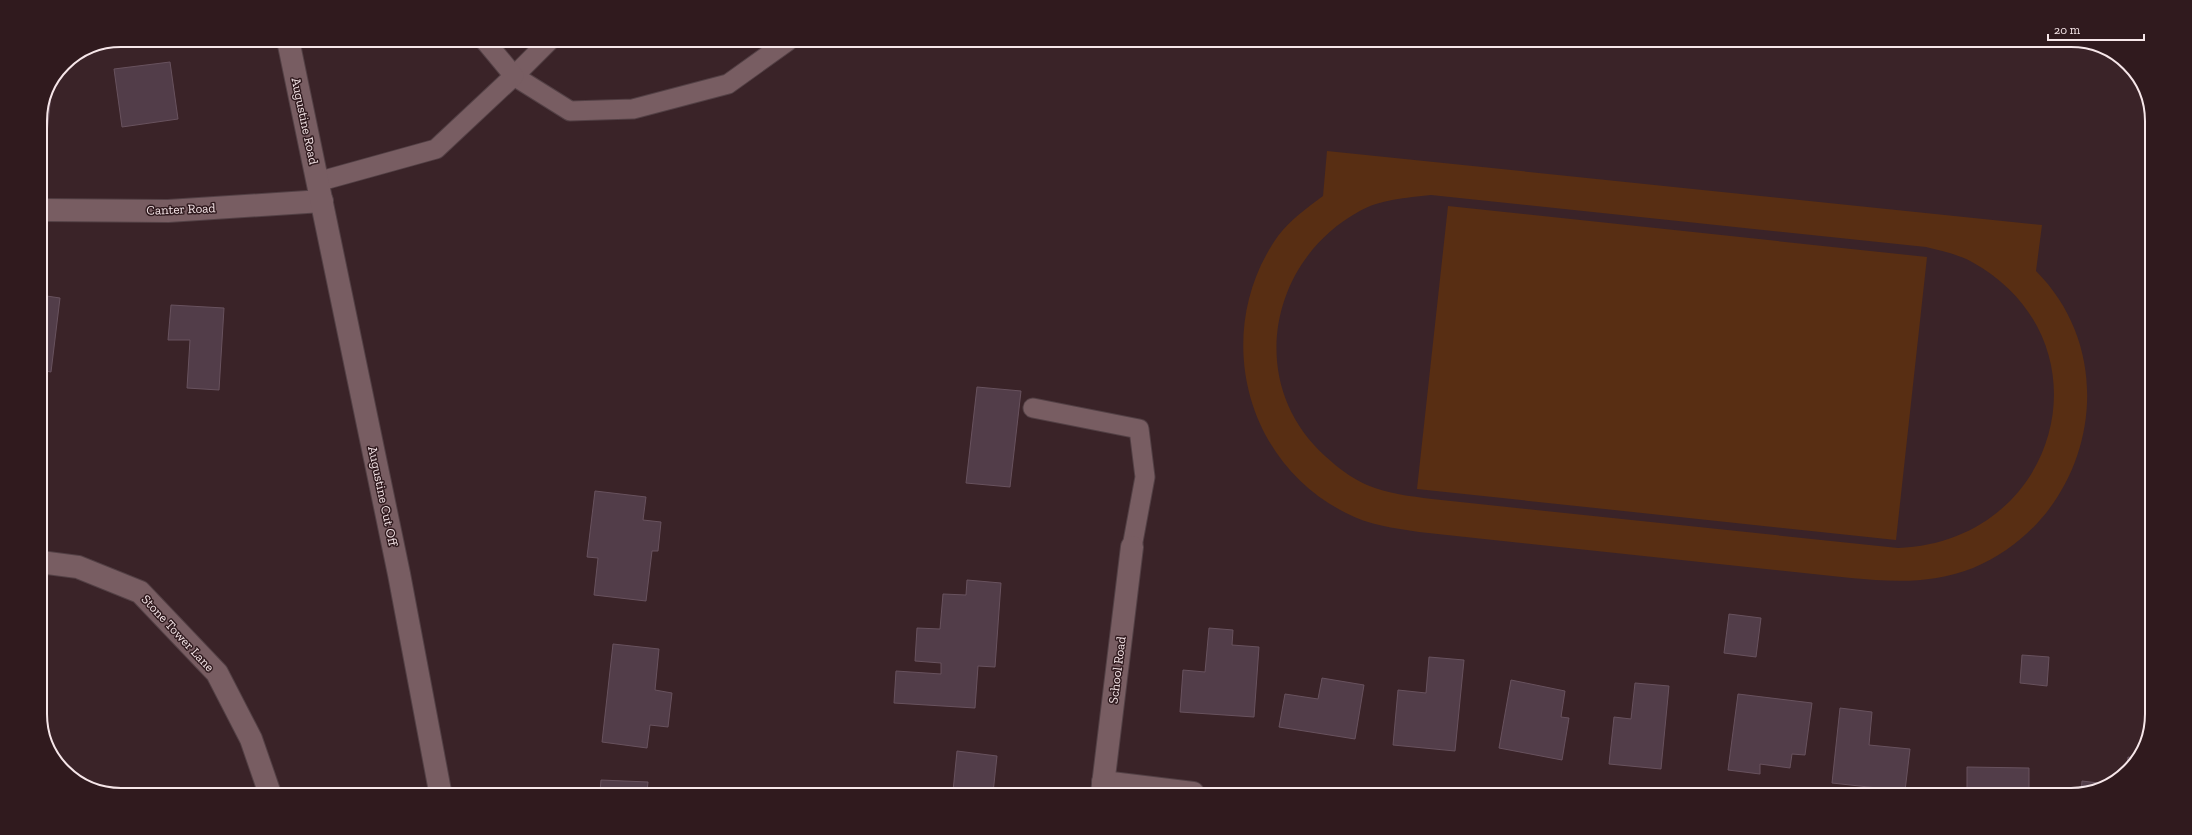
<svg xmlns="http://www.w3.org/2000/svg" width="2192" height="835" font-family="'Zilla Slab',serif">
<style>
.green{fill:#582e13;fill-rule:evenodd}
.building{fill:#523d49;stroke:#68525e}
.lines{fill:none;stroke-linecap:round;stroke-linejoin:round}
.service-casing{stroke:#534045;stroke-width:21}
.minor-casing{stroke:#534045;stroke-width:24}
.tertiary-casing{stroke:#534045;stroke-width:24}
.service{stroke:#785d62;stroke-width:19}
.minor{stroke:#785d62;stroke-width:22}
.tertiary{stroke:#785d62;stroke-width:22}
.labels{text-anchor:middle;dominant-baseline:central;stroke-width:3;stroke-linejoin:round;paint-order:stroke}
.street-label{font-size:13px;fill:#f6e6e9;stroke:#301a1e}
.rim{fill:none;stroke:#f6e6e9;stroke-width:2}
</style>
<rect width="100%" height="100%" fill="#3a2328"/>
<g class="green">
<path d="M1327 151 2042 225 2036 271C2127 362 2091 519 1973 568 1933 584 1893 582 1851 578L1419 532C1394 528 1368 525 1346 513 1243 462 1212 329 1278 236 1290 220 1307 208 1323 196ZM1431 195 1926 247C1941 251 1958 254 1972 262 2114 341 2060 542 1898 548L1432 499C1410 496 1388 494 1367 485 1351 478 1337 467 1325 456 1246 385 1268 262 1358 212 1380 199 1406 198 1431 195Z"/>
<path d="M1448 206 1927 257 1896 540 1417 489Z"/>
</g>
<g class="building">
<path d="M170 62 178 119 122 127 114 69Z"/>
<path d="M50 84H52L47 134 40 133V116Z"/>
<path d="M40 295 60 298 51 372 40 370Z"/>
<path d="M171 305 224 308 219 390 187 388 190 340H168Z"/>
<path d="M977 387 1021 391 1010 487 966 483Z"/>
<path d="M595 491 646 497 643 520 661 522 658 551H652L646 601 594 595 598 558 587 557Z"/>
<path d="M967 580 1001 583 995 667 978 666 975 708 894 703 896 671 941 674V663L915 661 917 628 940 629 943 594 966 595Z"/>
<path d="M1729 614 1761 618 1756 657 1724 653Z"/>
<path d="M1209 628 1233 630 1232 645 1259 647 1254 717 1180 712 1183 670 1205 672Z"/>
<path d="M613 644 659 649 655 690 672 693 668 727 650 725 647 748 602 742Z"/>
<path d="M2022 655 2049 657 2047 686 2020 683Z"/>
<path d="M1429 657 1464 660 1455 751 1393 745 1398 690 1426 693Z"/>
<path d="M1322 678 1364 685 1355 739 1279 727 1285 694 1318 699Z"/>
<path d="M1511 680 1565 691 1561 717 1569 718 1562 760 1499 748Z"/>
<path d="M1635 683 1669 686 1661 769 1609 764 1614 717 1631 719Z"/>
<path d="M1738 694 1812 703 1805 755 1792 754 1790 768 1760 764V774L1728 770Z"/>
<path d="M1840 708 1872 712 1869 745 1910 749 1905 791 1832 783Z"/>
<path d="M957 751 997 756 993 793 923 792 924 788 953 791Z"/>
<path d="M2128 757 2134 758 2127 766Z"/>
<path d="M1967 767 2029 768V795H1967Z"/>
<path d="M601 780 648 782 647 792H600Z"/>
<path d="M2082 781 2107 784 2081 792Z"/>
</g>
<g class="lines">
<defs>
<g id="service">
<path d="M549 41 514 76 570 111 633 109 728 84 788 41"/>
<path d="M317 182 436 149 514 76 485 41"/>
<path d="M1033 408 1139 429 1145 477 1132 547"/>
</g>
<g id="minor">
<path d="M40 210 168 211 322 201"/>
<path d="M40 562 78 567 140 592 217 673 251 739 269 791"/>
<path d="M1103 782 1193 793"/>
<path d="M1102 793 1132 547"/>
</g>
<path id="tertiary" d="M288 40 399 574 440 791"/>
</defs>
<use href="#service" class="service-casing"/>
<use href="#minor" class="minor-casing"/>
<use href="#tertiary" class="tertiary-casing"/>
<use href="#service" class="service"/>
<use href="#minor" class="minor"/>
<use href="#tertiary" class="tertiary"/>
</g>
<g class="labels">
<g class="street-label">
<text transform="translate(305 121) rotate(78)">Augustine Road</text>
<text transform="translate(181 209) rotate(-2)">Canter Road</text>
<text transform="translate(383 496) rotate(78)">Augustine Cut Off</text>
<text transform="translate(178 633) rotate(47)">Stone Tower Lane</text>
<text transform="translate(1117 670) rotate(-83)">School Road</text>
</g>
</g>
<path d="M0 0H2192V835H0ZM121 47H2071A74 74 0 0 1 2145 121V714A74 74 0 0 1 2071 788H121A74 74 0 0 1 47 714V121A74 74 0 0 1 121 47Z" fill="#301a1e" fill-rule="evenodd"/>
<path class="rim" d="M121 47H2071A74 74 0 0 1 2145 121V714A74 74 0 0 1 2071 788H121A74 74 0 0 1 47 714V121A74 74 0 0 1 121 47Z"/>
<path d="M2048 34v6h96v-6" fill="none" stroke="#f6e6e9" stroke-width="2"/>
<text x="2054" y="34" font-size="12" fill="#f6e6e9" stroke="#301a1e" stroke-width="3" paint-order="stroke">20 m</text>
</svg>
